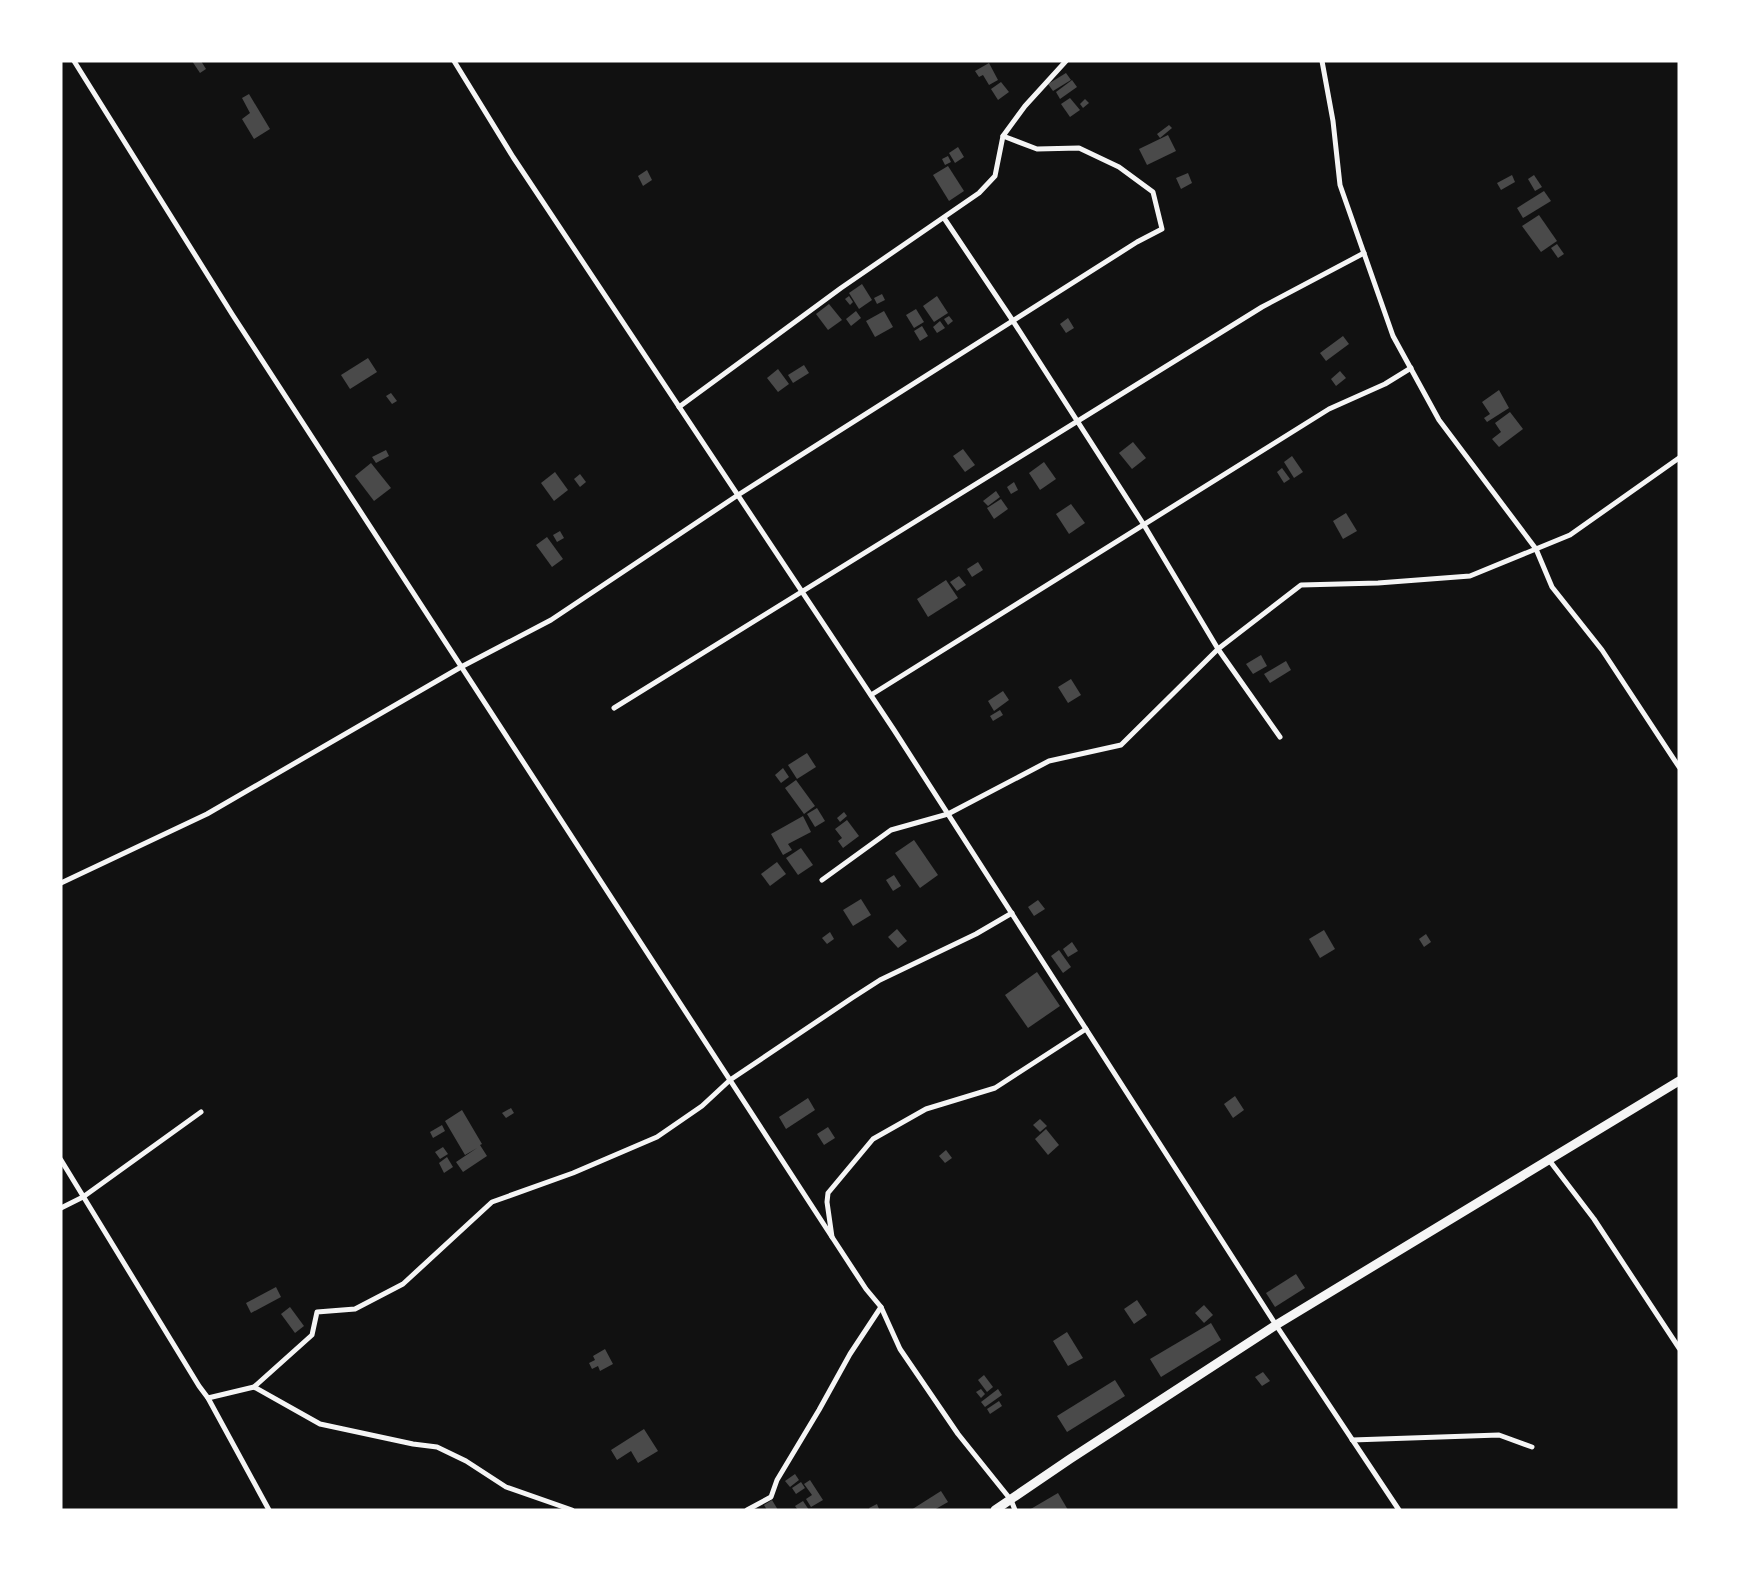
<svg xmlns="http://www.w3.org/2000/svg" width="1740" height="1571" font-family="Georgia,serif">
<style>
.building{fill:#4a4a4a}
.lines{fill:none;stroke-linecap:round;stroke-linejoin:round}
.minor{stroke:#f5f5f5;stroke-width:5}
.tertiary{stroke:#f5f5f5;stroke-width:9}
</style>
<rect width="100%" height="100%" fill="#111"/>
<g class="building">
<path d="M192 61H201L206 69 200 73Z"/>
<path d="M989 63 998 80 989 85 983 75 979 77 975 71Z"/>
<path d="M1066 73 1071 80 1053 91 1048 84Z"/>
<path d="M1072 80 1077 87 1060 99 1056 92Z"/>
<path d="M1001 82 1009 92 998 100 991 89Z"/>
<path d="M249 94 270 129 254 139 242 119 250 113 242 98Z"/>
<path d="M1070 98 1080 110 1070 117 1061 104Z"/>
<path d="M1085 99 1089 103 1083 108 1080 104Z"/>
<path d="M1169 125 1172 128 1160 138 1157 134Z"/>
<path d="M1168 135 1176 151 1147 165 1139 149Z"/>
<path d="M958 147 964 157 955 163 949 153Z"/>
<path d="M948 156 951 162 945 165 942 159Z"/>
<path d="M948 166 964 191 949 201 933 175Z"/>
<path d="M647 170 652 180 643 186 638 176Z"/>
<path d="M1188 173 1192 183 1181 189 1176 178Z"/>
<path d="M1512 175 1515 182 1501 190 1497 183Z"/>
<path d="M1534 175 1542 187 1535 191 1528 179Z"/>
<path d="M1544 191 1551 201 1523 218 1517 208Z"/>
<path d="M1539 215 1557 241 1541 252 1522 226Z"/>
<path d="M1557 244 1564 254 1558 258 1551 248Z"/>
<path d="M862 284 872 300 859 309 849 293Z"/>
<path d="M882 294 885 300 877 304 874 298Z"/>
<path d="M849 296 853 302 850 305 845 299Z"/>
<path d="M937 296 948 313 934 322 923 306Z"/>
<path d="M829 304 842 320 828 330 816 314Z"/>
<path d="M916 309 924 322 914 328 906 315Z"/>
<path d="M856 311 861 318 851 326 846 319Z"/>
<path d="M884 311 893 327 875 337 866 321Z"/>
<path d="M949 316 953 321 948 325 944 319Z"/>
<path d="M1068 318 1074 328 1066 333 1060 324Z"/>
<path d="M940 321 945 328 937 333 933 327Z"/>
<path d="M922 326 928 336 920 341 914 331Z"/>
<path d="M1343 336 1349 344 1326 361 1320 353Z"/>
<path d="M368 358 377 372 350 389 341 375Z"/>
<path d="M804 365 809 373 793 383 788 375Z"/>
<path d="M778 369 789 384 778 392 767 378Z"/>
<path d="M1340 371 1346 378 1336 386 1331 379Z"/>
<path d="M1499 390 1509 408 1487 422 1484 418 1490 414 1482 402Z"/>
<path d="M391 393 397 401 392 404 386 396Z"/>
<path d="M1510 412 1523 429 1499 447 1492 439 1501 432 1495 423Z"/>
<path d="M1133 442 1146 458 1132 469 1119 453Z"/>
<path d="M963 449 975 465 965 472 953 456Z"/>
<path d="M386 450 389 456 376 463 372 457Z"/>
<path d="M1292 456 1303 472 1294 478 1284 462Z"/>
<path d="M1044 462 1056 479 1040 490 1029 473Z"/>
<path d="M371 463 391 488 374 501 355 476Z"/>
<path d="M1282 468 1290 479 1284 483 1277 472Z"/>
<path d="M555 472 568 490 554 501 541 483Z"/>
<path d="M580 474 586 482 580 487 574 479Z"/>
<path d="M1014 482 1018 490 1011 494 1007 487Z"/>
<path d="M996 491 1000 497 988 506 983 501Z"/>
<path d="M1001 499 1008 509 994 519 987 508Z"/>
<path d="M1071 504 1085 523 1069 534 1056 514Z"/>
<path d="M1346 513 1357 531 1343 539 1333 521Z"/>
<path d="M560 531 564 538 557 542 553 535Z"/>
<path d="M547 537 563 559 552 567 536 545Z"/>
<path d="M978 562 983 570 972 577 967 569Z"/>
<path d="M959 576 966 585 957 591 950 582Z"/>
<path d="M946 580 958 598 928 617 917 599Z"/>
<path d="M1261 655 1267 666 1253 674 1246 664Z"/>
<path d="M1286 661 1291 670 1270 683 1264 674Z"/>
<path d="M1071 679 1081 695 1068 703 1058 687Z"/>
<path d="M1003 691 1009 700 994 711 988 701Z"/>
<path d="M1000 710 1003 715 993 721 990 716Z"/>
<path d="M807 753 816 767 797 779 788 765Z"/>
<path d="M783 768 789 777 781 783 775 775Z"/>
<path d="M796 780 815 806 804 814 785 788Z"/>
<path d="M817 808 825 821 815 827 807 814Z"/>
<path d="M844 812 847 816 840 822 837 818Z"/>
<path d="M803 816 811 832 788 844 792 850 783 855 771 834Z"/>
<path d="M847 820 859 836 843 848 838 841 842 838 835 829Z"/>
<path d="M914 840 938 875 920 888 895 853Z"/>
<path d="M801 848 813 865 798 875 786 858Z"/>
<path d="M777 862 786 874 770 886 761 874Z"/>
<path d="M894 875 901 886 893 891 886 880Z"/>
<path d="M861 899 871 915 853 926 843 910Z"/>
<path d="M1038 900 1045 909 1034 916 1028 907Z"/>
<path d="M897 929 907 941 898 948 888 937Z"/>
<path d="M1324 930 1335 949 1320 958 1309 939Z"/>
<path d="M830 932 834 939 827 944 822 938Z"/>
<path d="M1426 934 1431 942 1424 947 1419 939Z"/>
<path d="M1072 942 1078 951 1068 957 1063 949Z"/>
<path d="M1059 950 1071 967 1063 973 1051 956Z"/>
<path d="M1037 972 1060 1006 1028 1028 1005 995Z"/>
<path d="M1235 1096 1244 1110 1233 1118 1224 1104Z"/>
<path d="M808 1098 815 1110 786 1129 779 1117Z"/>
<path d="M511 1108 514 1113 506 1118 502 1113Z"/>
<path d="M462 1110 482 1144 480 1145 487 1156 463 1172 456 1162 477 1148 465 1155 445 1121Z"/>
<path d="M1040 1119 1047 1126 1040 1132 1033 1125Z"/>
<path d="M442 1125 445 1131 433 1138 430 1132Z"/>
<path d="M828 1127 835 1138 824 1145 817 1134Z"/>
<path d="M1046 1129 1059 1145 1048 1155 1035 1139Z"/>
<path d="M443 1147 448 1154 440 1159 435 1152Z"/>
<path d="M946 1150 952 1158 945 1163 939 1156Z"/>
<path d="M447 1157 453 1167 444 1173 439 1163Z"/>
<path d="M1296 1274 1305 1288 1275 1307 1266 1293Z"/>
<path d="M276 1287 281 1297 251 1313 246 1303Z"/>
<path d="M1137 1300 1147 1315 1134 1324 1124 1309Z"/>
<path d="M1204 1305 1213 1315 1204 1323 1195 1313Z"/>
<path d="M290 1307 304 1326 295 1333 281 1314Z"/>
<path d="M1211 1323 1221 1340 1161 1377 1150 1359Z"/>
<path d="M1067 1332 1083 1358 1068 1366 1053 1341Z"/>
<path d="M605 1349 613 1364 600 1371 598 1366 592 1369 589 1363 595 1360 593 1356Z"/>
<path d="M1263 1372 1270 1381 1262 1386 1255 1377Z"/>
<path d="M984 1375 993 1387 987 1392 978 1380Z"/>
<path d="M1115 1380 1125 1396 1067 1432 1057 1416Z"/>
<path d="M981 1389 985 1394 981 1398 976 1392Z"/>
<path d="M998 1389 1002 1395 985 1407 981 1402Z"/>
<path d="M999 1401 1002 1406 990 1414 987 1409Z"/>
<path d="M644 1429 658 1451 638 1463 631 1451 617 1460 611 1450Z"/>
<path d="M795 1474 799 1480 790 1487 785 1481Z"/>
<path d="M810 1480 823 1500 811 1507 806 1499 812 1495 804 1484Z"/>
<path d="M801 1482 805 1488 796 1494 792 1488Z"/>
<path d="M941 1491 948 1502 934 1510H911Z"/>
<path d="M1058 1493 1068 1510H1029Z"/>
<path d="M772 1500 778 1510H767L764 1505Z"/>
<path d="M803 1501 809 1510H798L795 1506Z"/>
<path d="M877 1504 879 1509 870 1510 869 1508Z"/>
</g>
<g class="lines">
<g class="minor">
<path d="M74 61 232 314 832 1237"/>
<path d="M454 61 513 157 894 730 1276 1325 1399 1510"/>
<path d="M1322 61 1333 121 1340 185 1393 336 1439 420 1536 549 1552 587 1602 650 1679 767"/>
<path d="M944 218 1013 321 1144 525 1218 649 1280 737"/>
<path d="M679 407 841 288 979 193 995 176 1003 136 1025 106 1066 61"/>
<path d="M871 695 1329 409 1385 384 1411 368"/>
<path d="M614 708 1262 307 1364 253"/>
<path d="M822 880 891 830 948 814 1049 761 1121 745 1218 649 1301 585 1378 583 1470 576 1570 535 1679 458"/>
<path d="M61 883 207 814 461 667 551 620 738 495 1137 242 1162 229 1153 192 1119 167 1079 148 1037 149 1003 136"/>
<path d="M61 1160 199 1386 208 1398 269 1510"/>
<path d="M1549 1160 1594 1219 1679 1348"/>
<path d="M61 1208 83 1197 201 1112"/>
<path d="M254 1387 312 1335 317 1312 355 1309 403 1284 492 1202 573 1173 657 1137 702 1106 730 1080 852 998 880 980 976 934 1012 913"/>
<path d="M208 1398 254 1387 320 1424 413 1444 437 1447 466 1461 506 1487 572 1510"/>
<path d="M1352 1440 1499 1435 1532 1447"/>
<path d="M747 1510 771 1497 777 1480 819 1410 850 1354 881 1307"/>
<path d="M1015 1510 1011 1500 958 1434 900 1349 881 1307 866 1289 832 1237 827 1202 828 1193 873 1139 926 1109 995 1088 1086 1029"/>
</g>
<path class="tertiary" d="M995 1510 1070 1459 1276 1325 1679 1081"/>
</g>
<rect width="1740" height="1571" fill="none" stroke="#ffffff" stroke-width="125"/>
</svg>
